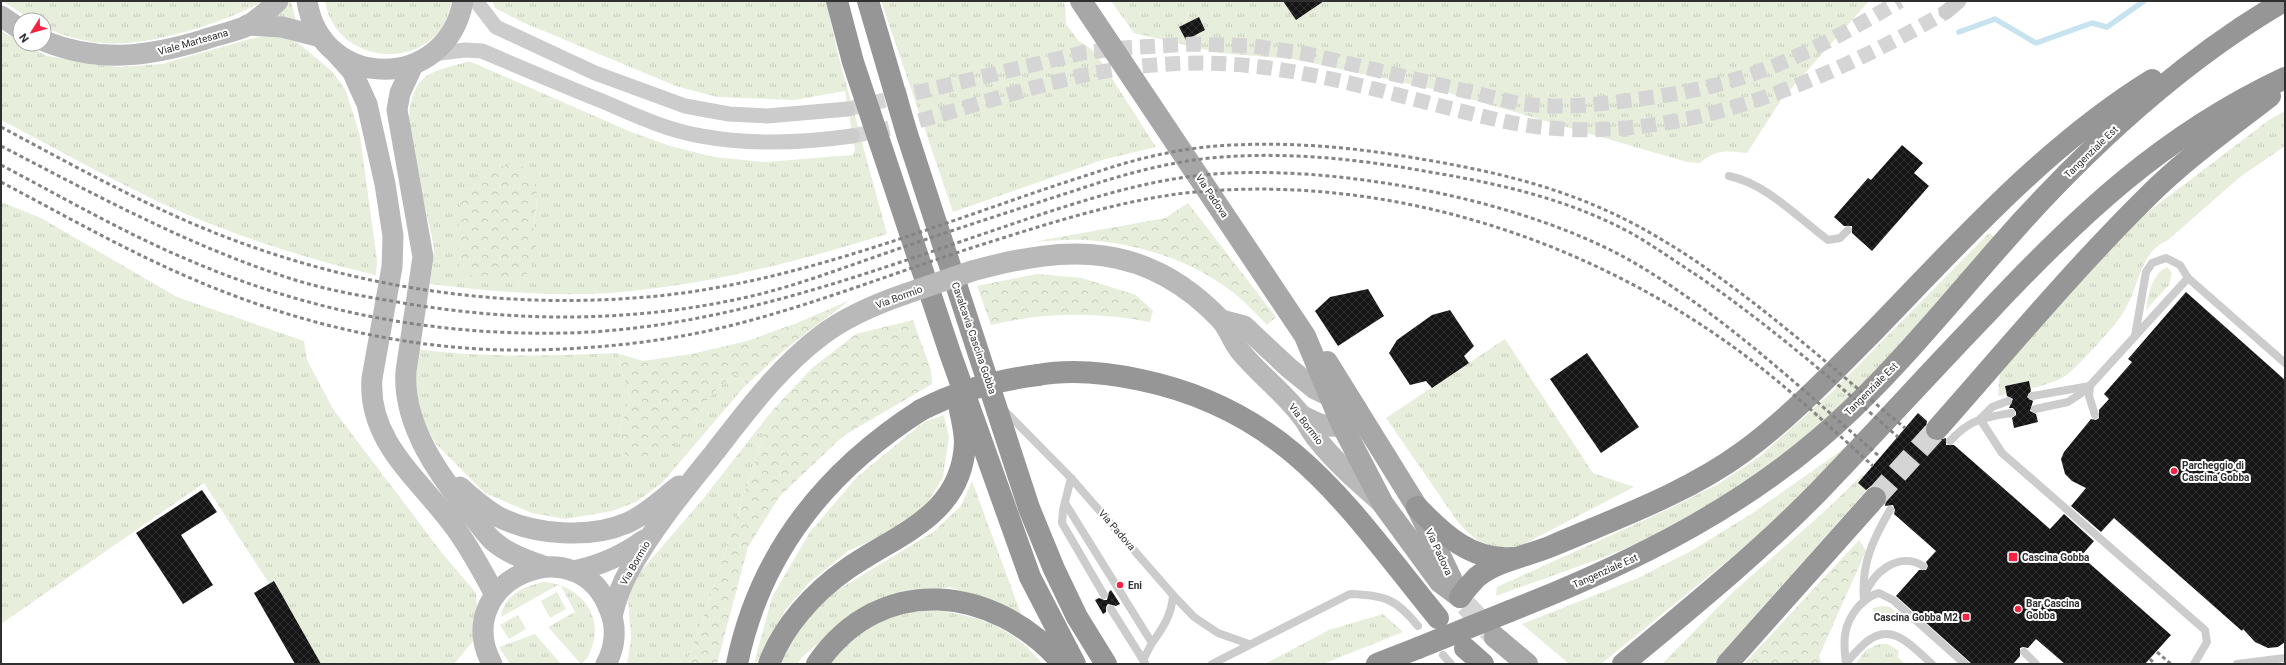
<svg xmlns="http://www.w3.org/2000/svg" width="2286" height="665" font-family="Roboto,sans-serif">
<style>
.grass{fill:url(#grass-tufts);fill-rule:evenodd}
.forest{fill:url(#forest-crowns)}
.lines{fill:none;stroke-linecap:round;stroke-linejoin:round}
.stream{stroke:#c6e3ef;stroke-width:5.5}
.building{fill:url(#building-cross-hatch)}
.street-tunnel{stroke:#d5d5d5;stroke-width:15;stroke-dasharray:15 8;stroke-linecap:butt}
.primary-tunnel{stroke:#d5d5d5;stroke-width:22;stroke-dasharray:22 11;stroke-linecap:butt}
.highway-tunnel{stroke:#d5d5d5;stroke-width:22;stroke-dasharray:22 11;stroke-linecap:butt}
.lane{stroke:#ccc;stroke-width:8}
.street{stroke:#ccc;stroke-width:15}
.secondary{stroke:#b9b9b9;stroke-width:21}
.primary{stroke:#a7a7a7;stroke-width:22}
.highway{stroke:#969696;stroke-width:22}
.rail{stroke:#848484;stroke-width:3;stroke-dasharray:4 3;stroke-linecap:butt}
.secondary-bridge{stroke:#b9b9b9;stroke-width:21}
.highway-bridge{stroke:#969696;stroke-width:22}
.poi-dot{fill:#f62242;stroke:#fff;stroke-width:1.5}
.labels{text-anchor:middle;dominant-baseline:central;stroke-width:4;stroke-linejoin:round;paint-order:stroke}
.street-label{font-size:10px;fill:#2f2f2f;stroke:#fff}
.poi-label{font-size:10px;font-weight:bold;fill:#2f2f2f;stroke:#fff;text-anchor:start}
</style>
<defs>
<pattern id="grass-tufts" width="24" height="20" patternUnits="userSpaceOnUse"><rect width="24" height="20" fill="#e7eedc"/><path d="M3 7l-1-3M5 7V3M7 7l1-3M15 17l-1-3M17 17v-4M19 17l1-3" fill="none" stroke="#c6ccbd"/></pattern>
<pattern id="forest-crowns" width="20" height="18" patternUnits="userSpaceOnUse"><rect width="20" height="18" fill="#e7eedc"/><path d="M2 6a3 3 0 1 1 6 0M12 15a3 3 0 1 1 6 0" fill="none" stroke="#c6ccbd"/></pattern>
<pattern id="building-cross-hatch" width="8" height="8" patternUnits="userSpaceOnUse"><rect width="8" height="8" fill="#161616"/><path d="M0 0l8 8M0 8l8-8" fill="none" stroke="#303030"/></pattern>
</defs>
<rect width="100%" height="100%" fill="#fff"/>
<g class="grass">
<path d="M3 1H263C241 14 219 21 195 29 140 45 98 52 44 27V20H31Z"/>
<path d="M289 1H291L296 21 276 17 279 11Z"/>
<path d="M325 1H452C448 14 445 27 435 36 398 71 333 53 325 1Z"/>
<path d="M492 1H826L837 50 887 234C796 262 705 286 609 293 549 297 489 291 430 284 431 273 434 261 434 250 430 207 388 112 423 79 433 69 455 66 469 61L631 132 670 146 714 157 765 162 853 155 855 150 845 91 794 100 717 97 676 86 522 22 495 8ZM523 167C541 196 537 200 533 233Z"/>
<path d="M881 1H1062L1065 5 1066 24 1078 40 1095 52 1156 147 1102 160 953 212Z"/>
<path d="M1111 1H1869L1781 100 1747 153C1726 151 1717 149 1700 163L1687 162 1442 91 1293 59 1220 53 1134 33Z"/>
<path d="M1 31 20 41V44H25L47 56 119 67 162 64 250 39 268 36 283 37 297 42 333 72 346 91 360 136 377 260 376 275C303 258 232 235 163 204 108 178 55 148 1 120Z"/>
<path d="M2285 111V146L2240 177 2168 240C2138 253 2140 287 2123 313 2117 324 2077 367 2067 375 2057 382 2043 385 2030 389L2029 381 2005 386 2006 394 1998 396 2000 371 2136 221 2269 120Z"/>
<path d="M1 202 41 218 177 297 304 341 307 360 333 409 442 553 476 593 479 634 454 664H321L204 483 1 624Z"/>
<path d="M1989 233 1994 237C1924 318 1855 405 1767 468 1728 496 1684 522 1640 542 1593 563 1544 578 1496 596L1497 587 1673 507 1720 483 1759 457 1831 393Z"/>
<path d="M2167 267 2172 273 2169 285 2146 310C2148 295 2152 274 2167 267Z"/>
<path d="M1505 339 1593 473 1634 487 1520 546C1489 550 1478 544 1458 522L1386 418Z"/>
<path d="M415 349C483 358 549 356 617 353L630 397 619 432 686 437 709 397 734 374 745 380 744 387 662 483 636 502 612 511 565 519 532 513 485 493 436 444 420 416 413 379Z"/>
<path d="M1904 389 1798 503 1601 664H1569L1522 624 1638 578 1691 551 1751 514 1838 453Z"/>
<path d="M771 412 706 610 686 664H627L631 638 628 599 635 578 703 499Z"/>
<path d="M944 415 949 437 943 477 925 507 890 532 848 551 810 582 785 610 756 664H754L772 597 810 532 857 477 924 422Z"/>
<path d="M1862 475 1873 483 1712 664H1662L1732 593 1826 510Z"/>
<path d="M972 481 1021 614 950 587 882 601 854 614 802 657 798 664H780L798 631 815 604 933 532 961 506Z"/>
<path d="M544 582C575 584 602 610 593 643 591 651 588 659 581 664L548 627 575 612 561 586 558 585 501 617C503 595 525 586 544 582Z"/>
<path d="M557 592 566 609 550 618 541 601Z"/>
<path d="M1883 606 1890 607 1901 617 1896 623 1887 617 1873 613V608Z"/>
<path d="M935 610C984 618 1009 625 1043 664H827C847 643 871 621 901 614 911 611 924 611 935 610Z"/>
<path d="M1383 614 1403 632 1323 664H1265L1329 630Z"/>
<path d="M518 615 526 629 509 639 500 625Z"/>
<path d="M535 634 561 664H510L499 647Z"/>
<path d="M1879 644H1888L1899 651 1898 657 1905 664H1855L1866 650Z"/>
</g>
<g class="forest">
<path d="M512 163 523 167 536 187 537 198 533 233 537 244 531 267 525 276 514 282 479 280 459 269 457 237 463 190 479 174Z"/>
<path d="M1188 203 1276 317 1267 325C1258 316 1250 307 1241 299 1199 262 1140 243 1084 240 1067 239 1050 241 1033 242L1165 218Z"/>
<path d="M1037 274 1082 278 1136 295 1153 311 1150 322C1096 312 1044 312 991 325L977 286Z"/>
<path d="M850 300 784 350 744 387 745 380 734 374 709 397 686 437 656 457 634 462 625 454 619 432 630 397 617 353 643 361 692 354 747 341 797 323Z"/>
<path d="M913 320 931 370 932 384 843 436 779 497 748 547 717 664H686L706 610 771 412 812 368 856 334Z"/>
<path d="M1859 540 1866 551 1819 656 1822 664H1744Z"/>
</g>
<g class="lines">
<path class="stream" d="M1959 32 1995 19 2036 43 2092 23 2107 27 2144 1"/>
</g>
<g class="building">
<path d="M1283 1H1324L1296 20Z"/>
<path d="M1199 17 1205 30 1186 40 1179 27Z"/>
<path d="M1902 145 1923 163 1914 173 1929 186 1872 251 1852 233V226H1844L1834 217 1868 178 1871 180Z"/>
<path d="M1368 289 1384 316 1338 346 1315 311 1330 297Z"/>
<path d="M2186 292 2285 380V642L2278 647 2268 648 2255 642 2243 629 2242 631 2114 518 2101 532 2071 506 2086 488 2072 481 2065 474 2061 459 2064 452 2091 419 2096 420 2099 418V410L2109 399 2104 394 2132 362 2128 359Z"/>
<path d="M1450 310 1474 346 1464 356 1469 363 1432 388 1426 381 1410 385 1389 353 1397 340 1432 315Z"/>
<path d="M1587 353 1639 427 1601 453 1550 379Z"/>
<path d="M2029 381 2031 391 2027 397 2033 401 2030 411 2036 414 2038 422 2014 428 2012 418 2016 415V412L2013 408H2009L2013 399 2007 396 2005 386Z"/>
<path d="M1918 413 1927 421 1925 433 1929 439 1935 441 1946 438V445H1954L2050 529 2064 514 2094 541 2081 556 2171 635 2145 664H2065L2036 639 2028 648 2023 647 2020 648V656L2013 664H1972L1896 596 1919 570H1926L1928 566 1926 562 1936 551 1894 514 1895 510 1893 505 1885 506 1887 494 1883 488 1871 486 1866 490 1858 483Z"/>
<path d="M202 490 217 512 181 535 213 585 183 604 136 533Z"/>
<path d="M274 581 321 664H295L254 593Z"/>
<path d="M1111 590 1120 604 1116 606 1108 604 1106 607V612L1103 614 1095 600 1099 598 1104 600H1107L1109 592Z"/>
</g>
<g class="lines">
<g class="street-tunnel">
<path d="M848 109 1082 53 1123 48 1193 44 1253 46 1308 54 1517 103C1555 109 1594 105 1632 100 1663 96 1696 91 1727 82 1788 65 1845 33 1900 1"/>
<path d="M852 136C936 121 1016 88 1100 72 1133 66 1168 63 1202 63 1306 64 1403 99 1503 121 1657 154 1814 88 1946 12"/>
</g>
<path class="primary-tunnel" d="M1466 605 1494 636"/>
<path class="highway-tunnel" d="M1875 498 1937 429"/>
<g class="lane">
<path d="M1729 176C1767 184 1797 217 1828 240L1840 238 1848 230"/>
<path d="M2135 336 2146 272 2152 263 2166 258 2180 265 2188 278 2285 363"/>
<path d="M2090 386 2089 396 2095 415"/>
<path d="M2032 396 2090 386"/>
<path d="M2035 409 2068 402 2086 390 2188 278"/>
<path d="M1004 410 1071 478 1173 595 1194 617 1218 633 1249 644"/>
<path d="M1980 419 2002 453 2205 630 2207 642 2194 664"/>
<path d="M1980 419 1992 407 2008 401"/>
<path d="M1950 441C1970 419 1983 418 2011 413"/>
<path d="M1071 478 1063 510 1062 523 1104 595"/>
<path d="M1065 503 1152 643 1143 660"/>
<path d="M1865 595C1872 572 1900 551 1923 566"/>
<path d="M1864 601C1861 565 1872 541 1890 510"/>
<path d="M1111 609 1145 663"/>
<path d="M1152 643C1163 628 1172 614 1173 595"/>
<path d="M2024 652 2036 664"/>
<path d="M1443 655 1451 664"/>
<path d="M1212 664 1350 594C1385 595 1396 599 1418 626"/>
<path d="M1846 664C1843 641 1843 625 1858 607 1864 601 1870 595 1879 593L1893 600 1965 664"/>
<path d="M1846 664C1851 656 1858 650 1865 643 1892 620 1911 646 1932 664"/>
<path d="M2237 664 2285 658"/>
</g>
<g class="street">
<path d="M476 1 496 27 595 73 685 106 729 114 767 116 848 109"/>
<path d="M1946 12 1959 1"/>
<path d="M432 54 465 50 482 51C522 68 562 85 602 101 634 115 666 130 701 136 750 145 803 143 852 136"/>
</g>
<g class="secondary">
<path d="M307 1C321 92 447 92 463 1"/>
<path d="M1 16 20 29"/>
<path d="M247 25 282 27 321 37"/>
<path d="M44 41C99 63 147 57 203 40 217 35 233 32 247 26 258 20 268 10 278 1"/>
<path d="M336 53 352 71 367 104 385 184 393 236 392 267 372 378C367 443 422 481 456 529 471 550 483 572 495 595"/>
<path d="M413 65 400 93 397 110 423 257 406 371C402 425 440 477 473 517 479 524 485 533 492 540 508 554 527 560 546 567"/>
<path d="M972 271C1069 244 1147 242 1221 320 1229 329 1232 341 1240 351 1258 373 1282 391 1300 414 1307 422 1311 432 1317 439 1336 463 1359 483 1382 503"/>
<path d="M1221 320 1244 326 1289 368 1315 389 1357 409 1347 423C1331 431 1316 423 1301 415"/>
<path d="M460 487C472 498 485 509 499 517 535 535 590 539 627 523 646 515 663 498 679 486"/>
<path d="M573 571C599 566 622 556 644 540"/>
<path d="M612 616C616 600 621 585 629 571 652 529 684 490 714 453 746 412 779 367 822 335 847 316 876 304 905 294"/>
<path d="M492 664C448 581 579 523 610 611 617 628 615 648 606 664"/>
</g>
<g class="primary">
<path d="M1081 1 1305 336 1342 425 1383 504 1440 582 1460 597"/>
<path d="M1327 362 1417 507 1455 587"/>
<path d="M1495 637 1527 664"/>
</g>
<g class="highway">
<path d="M837 1 853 62 950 353 1030 577 1075 664"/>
<path d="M868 1 907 134 1029 508 1054 569 1077 617 1106 664"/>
<path d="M1038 375C1072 369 1108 373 1141 380 1290 411 1349 509 1438 618"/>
<path d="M1937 429C2006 351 2074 269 2148 196 2185 159 2229 128 2270 96"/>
<path d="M1417 507C1444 535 1472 561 1512 558"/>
<path d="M1460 597C1465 590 1471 583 1477 577 1498 560 1529 556 1554 545 1617 518 1687 493 1743 452 1788 419 1827 378 1866 339 1955 248 2042 148 2152 80"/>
<path d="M1510 611C1635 562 1755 503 1853 408 1914 349 1967 282 2024 219 2101 135 2186 58 2284 1"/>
<path d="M1465 648 1483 664"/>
<path d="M737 664C760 552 826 471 921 410"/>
<path d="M769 664C783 626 814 592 847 569 897 534 962 516 965 443 965 432 962 420 960 410"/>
<path d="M817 664C881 571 995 585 1063 664"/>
<path d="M1377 664 1418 648"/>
<path d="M1623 664C1689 609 1757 554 1817 493 1874 434 1929 373 1986 314 2077 217 2163 135 2285 78"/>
<path d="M1727 664 1875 498"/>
</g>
<g class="rail">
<path d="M1 127C67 162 133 199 203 228 338 284 487 309 634 298 795 287 945 220 1097 172 1135 159 1177 149 1217 146 1285 141 1354 147 1421 159 1498 172 1566 188 1636 225 1735 278 1818 357 1905 428"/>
<path d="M1 146C90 192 178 240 274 273 310 286 348 294 386 300 504 322 625 324 743 298 794 287 842 268 892 251 961 227 1031 205 1101 182 1140 170 1180 160 1222 157 1290 152 1357 159 1424 171 1496 183 1566 198 1631 233 1654 246 1676 262 1698 276 1769 325 1833 380 1898 437"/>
<path d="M1 165C64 198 126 234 191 261 310 312 437 336 566 333 729 329 883 267 1036 216 1091 198 1145 181 1203 175 1331 162 1533 200 1643 268 1730 321 1804 391 1880 457"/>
<path d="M1 182C75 221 148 263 227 293 323 330 429 352 532 350 592 349 653 343 712 330 800 310 885 276 971 248 1041 226 1112 202 1185 193 1382 172 1586 237 1743 354 1789 388 1831 428 1873 466"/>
<path d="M2157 652 2171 664"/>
<path d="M2150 659 2155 664"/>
</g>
<path class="secondary-bridge" d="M905 294 972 271"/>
<g class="highway-bridge">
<path d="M921 410C958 391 997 380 1038 375"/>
<path d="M1418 648 1510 611"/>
</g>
</g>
<g class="poi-dot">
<circle cx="2174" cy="471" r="4"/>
<rect x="2008" y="552" width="10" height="10" rx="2"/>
<circle cx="1120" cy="585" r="4"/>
<circle cx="2018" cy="609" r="4"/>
<rect x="1962" y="613" width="8" height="8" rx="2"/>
</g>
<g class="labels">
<g class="street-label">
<text transform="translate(193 42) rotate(-16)">Viale Martesana</text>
<text transform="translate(2091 152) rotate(-44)">Tangenziale Est</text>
<text transform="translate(1212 196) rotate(56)">Via Padova</text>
<text transform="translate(899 297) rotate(-20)">Via Bormio</text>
<text transform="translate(974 338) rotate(71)">Cavalcavia Cascina Gobba</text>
<text transform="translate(1871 389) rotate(-45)">Tangenziale Est</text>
<text transform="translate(1306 424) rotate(52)">Via Bormio</text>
<text transform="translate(1117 530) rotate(49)">Via Padova</text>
<text transform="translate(1439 552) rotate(65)">Via Padova</text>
<text transform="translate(635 563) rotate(-60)">Via Bormio</text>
<text transform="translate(1605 571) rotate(-24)">Tangenziale Est</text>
</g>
<g class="poi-label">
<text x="2182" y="465">Parcheggio di<tspan x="2182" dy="12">Cascina Gobba</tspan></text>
<text x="2022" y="557">Cascina Gobba</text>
<text x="1128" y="585">Eni</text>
<text x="2026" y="603">Bar Cascina<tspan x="2026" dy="12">Gobba</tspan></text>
<text x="1958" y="617" text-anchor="end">Cascina Gobba M2</text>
</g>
</g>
<rect width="2286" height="665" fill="none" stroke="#2f2f2f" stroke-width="4"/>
<g transform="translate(32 32) rotate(233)"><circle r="19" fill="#ffffff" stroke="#acacac"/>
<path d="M0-3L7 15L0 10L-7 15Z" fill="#f62242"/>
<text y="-6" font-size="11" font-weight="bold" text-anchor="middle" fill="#2f2f2f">N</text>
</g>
</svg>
